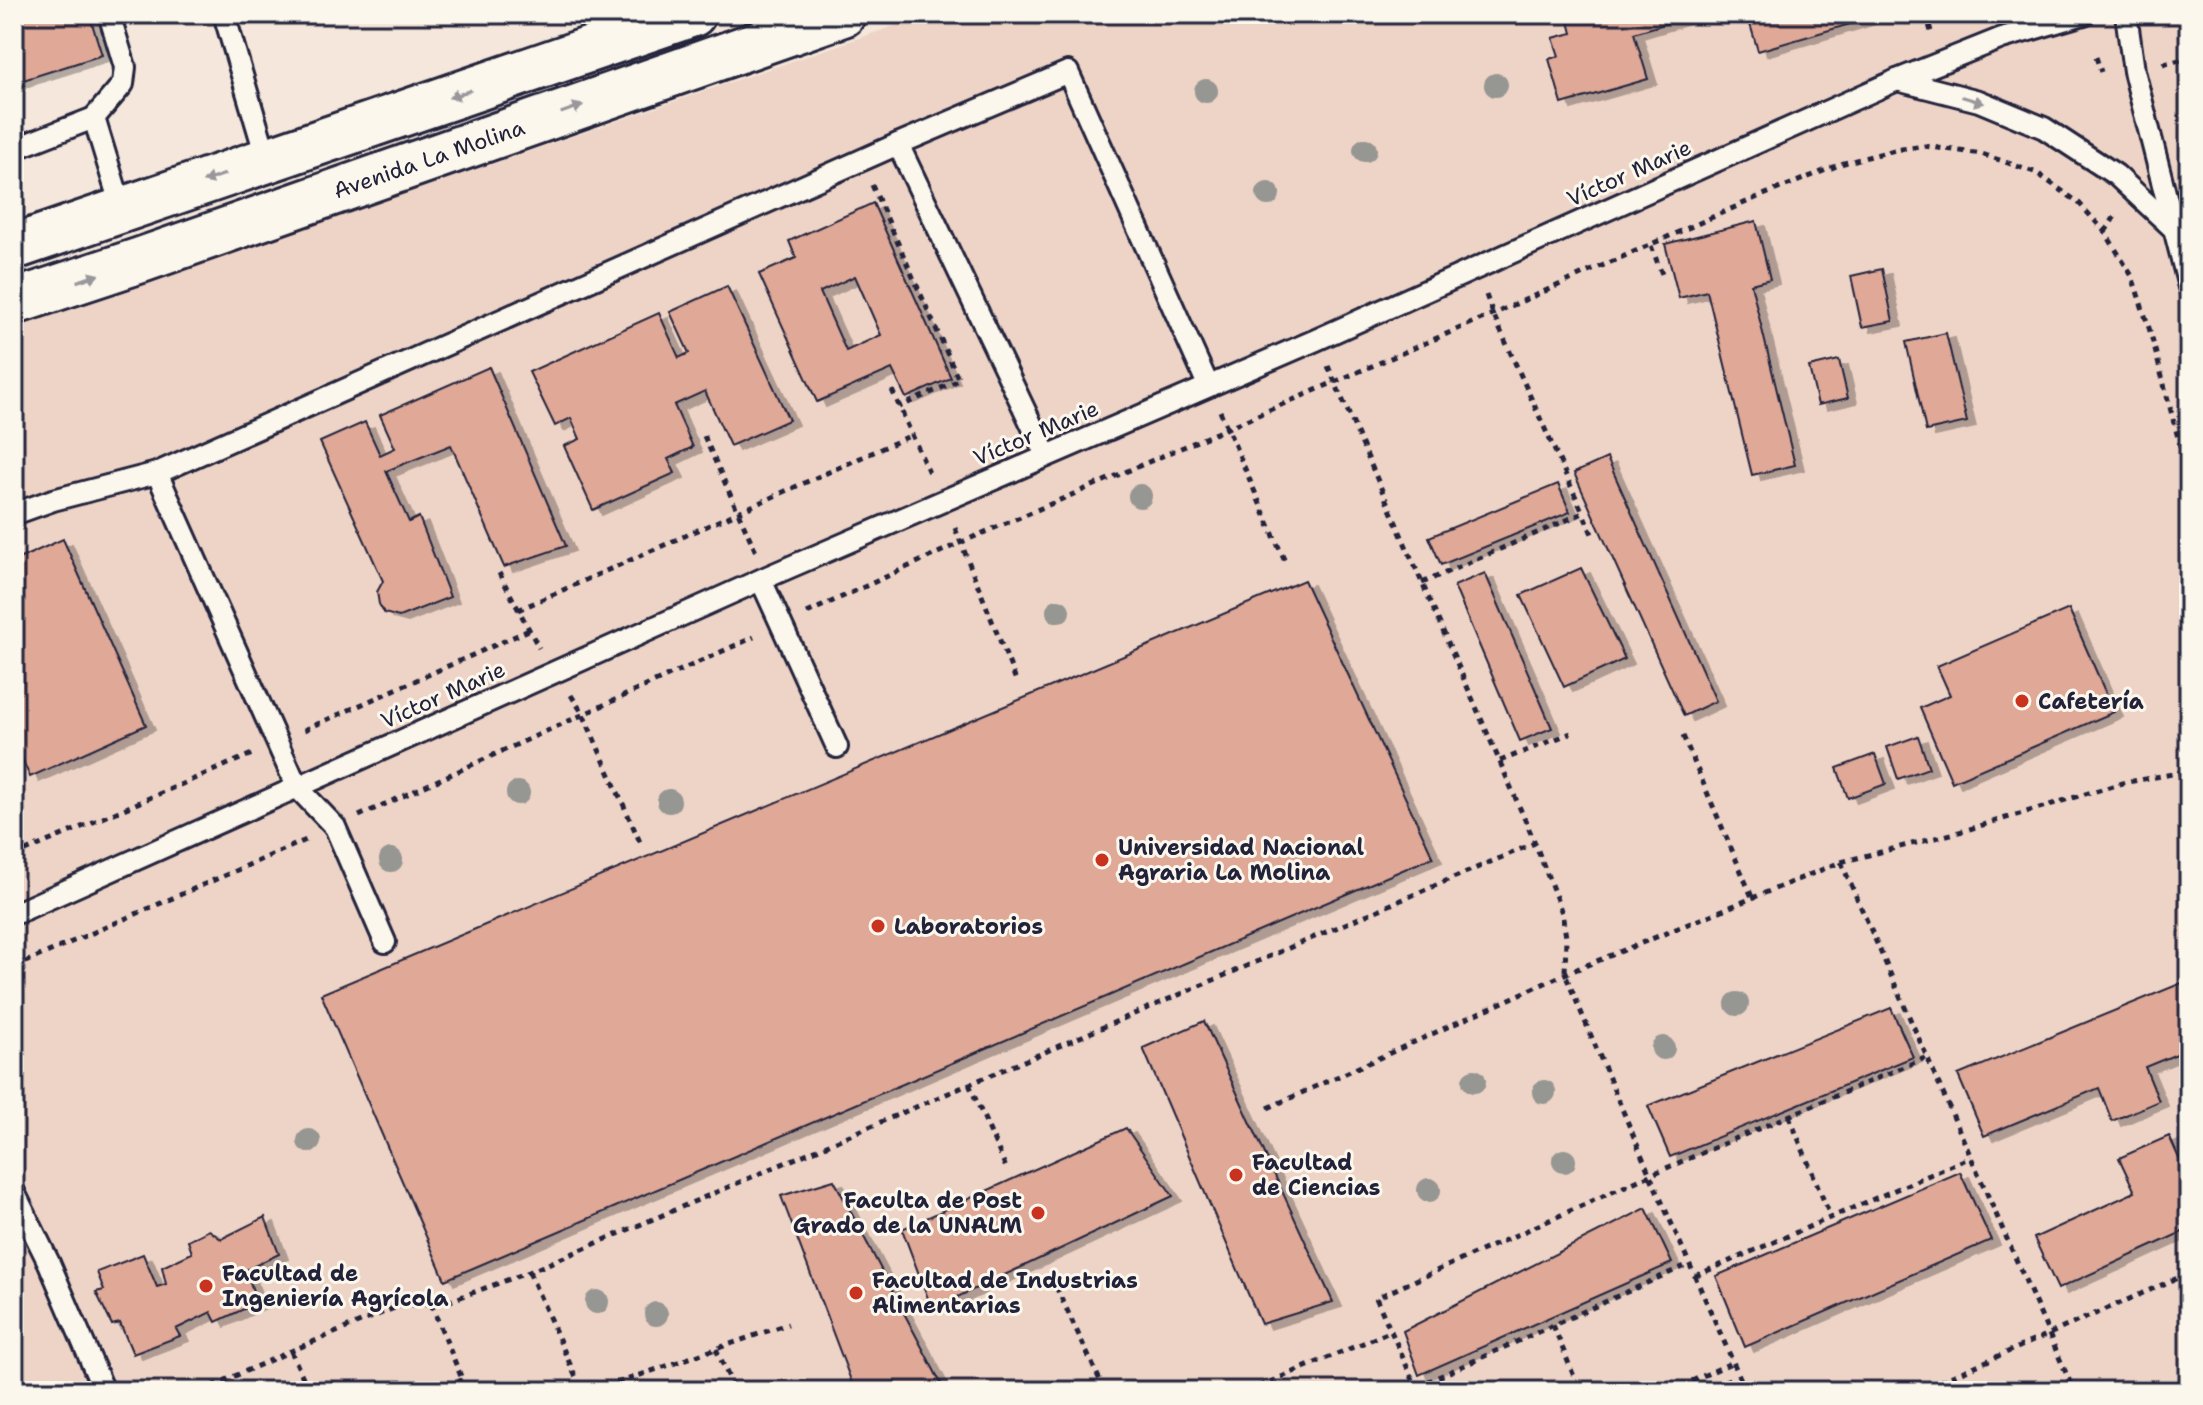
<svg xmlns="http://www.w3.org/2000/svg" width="2203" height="1405" font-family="'Shantell Sans',sans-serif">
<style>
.built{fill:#eed4c7}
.building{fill:#dfa897;stroke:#22223b;stroke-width:2;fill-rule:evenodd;filter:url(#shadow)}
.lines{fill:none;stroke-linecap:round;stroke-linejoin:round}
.lane-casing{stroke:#22223b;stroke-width:26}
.secondary-casing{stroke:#22223b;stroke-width:50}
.path{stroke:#22223b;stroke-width:5;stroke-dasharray:6 6;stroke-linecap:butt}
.lane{stroke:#fbf7ec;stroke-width:20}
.secondary{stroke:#fbf7ec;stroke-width:44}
.tree{fill:#969692}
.oneway{fill:#99979c}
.poi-dot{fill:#c8321e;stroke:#fbf7ec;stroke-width:3}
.labels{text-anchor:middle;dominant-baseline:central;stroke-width:6;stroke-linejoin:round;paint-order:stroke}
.street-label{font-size:22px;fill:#22223b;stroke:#fbf7ec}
.poi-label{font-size:22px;font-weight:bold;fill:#22223b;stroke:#fbf7ec;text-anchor:start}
</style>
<defs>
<filter id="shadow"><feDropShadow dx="9" dy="5" stdDeviation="0" flood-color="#0004"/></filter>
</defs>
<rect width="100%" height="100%" fill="#f5e7db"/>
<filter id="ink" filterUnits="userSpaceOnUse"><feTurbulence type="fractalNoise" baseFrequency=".0125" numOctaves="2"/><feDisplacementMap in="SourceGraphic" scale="16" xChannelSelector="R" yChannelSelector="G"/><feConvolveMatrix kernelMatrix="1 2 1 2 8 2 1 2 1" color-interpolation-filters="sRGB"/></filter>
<g filter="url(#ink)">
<path class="built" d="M929 14H2189V1391H14V328Z"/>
<g class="building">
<path d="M14 14H89L102 55 14 83Z"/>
<path d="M1567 14H1698L1634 33 1648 79 1562 104 1549 59 1559 56 1553 38 1572 33Z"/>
<path d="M1747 14H1884L1758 51Z"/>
<path d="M873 203 951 378 906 398 892 369 817 402 759 274 796 258 789 241ZM855 276 881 335 846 351 820 292Z"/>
<path d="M1756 221 1770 279 1751 284 1795 465 1752 475 1707 291 1679 298 1665 244Z"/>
<path d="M1882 269 1893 321 1862 327 1851 276Z"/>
<path d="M727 286 789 420 730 446 705 391 674 405 693 447 668 459 675 473 593 510 564 446 580 439 571 418 555 426 529 372 659 313 679 358 689 353 670 312Z"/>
<path d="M1946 333 1967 422 1926 431 1906 342Z"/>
<path d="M1839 360 1848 398 1818 405 1809 367Z"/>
<path d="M489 367 566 546 504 567 451 445 386 471 409 522 419 517 450 597 399 617 384 613 379 604 377 592 383 581 320 442 365 422 380 455 395 448 380 415Z"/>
<path d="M1607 458 1716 701 1684 716 1574 473Z"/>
<path d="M1558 484 1570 512 1441 565 1429 537Z"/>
<path d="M63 539 146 725 30 777 14 741V561Z"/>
<path d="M1581 568 1625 659 1564 687 1521 595Z"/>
<path d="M1485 573 1552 728 1520 741 1454 586Z"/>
<path d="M1304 580 1433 857 445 1280 321 994Z"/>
<path d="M2069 609 2114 712 1952 782 1920 708 1950 695 1937 666Z"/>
<path d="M1918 736 1929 768 1898 779 1887 747Z"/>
<path d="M1875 754 1886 784 1848 798 1837 768Z"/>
<path d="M2189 980V1049L2145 1067 2159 1101 2112 1121 2099 1088 1984 1136 1958 1075Z"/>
<path d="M1891 1008 1913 1057 1670 1157 1648 1106Z"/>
<path d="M1204 1021 1333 1302 1261 1324 1143 1048Z"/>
<path d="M1126 1128 1173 1196 932 1309 902 1229Z"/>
<path d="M2169 1136 2182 1165 2189 1162V1229L2058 1289 2034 1238 2135 1192 2119 1158Z"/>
<path d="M1960 1172 1991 1240 1745 1347 1716 1276Z"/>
<path d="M834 1180 945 1391H855L781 1196Z"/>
<path d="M1646 1208 1672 1263 1419 1375 1403 1331Z"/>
<path d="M265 1217 279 1254 246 1270 257 1303 216 1322 211 1312 176 1329 180 1336 133 1354 120 1323 112 1325 96 1292 104 1290 97 1272 143 1254 157 1287 166 1284 162 1267 192 1253 188 1241 209 1230 221 1239Z"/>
<path d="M1728 1378 1733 1391H1700Z"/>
</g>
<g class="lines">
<defs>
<g id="lane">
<path d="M224 14 267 160"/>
<path d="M2126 14 2134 71 2189 287"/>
<path d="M1897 80 1979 101 2044 128 2116 175 2173 228"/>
<path d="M94 118 123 84 125 67 109 14"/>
<path d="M898 144 1046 455"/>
<path d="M14 149 94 118 122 210"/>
<path d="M157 473 297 787 335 827 385 942"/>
<path d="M14 514 53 500 157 473 898 144 1068 72 1208 385"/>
<path d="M761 580 837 747"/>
<path d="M14 914 767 577 1316 340 1897 80 2002 38 2084 14"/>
<path d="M14 1192 49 1263 104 1391"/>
</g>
<g id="secondary">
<path d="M14 247 693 14"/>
<path d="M14 302 141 260 843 14"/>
</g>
</defs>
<use href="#lane" class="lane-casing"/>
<use href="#secondary" class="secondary-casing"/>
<g class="path">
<path d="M1926 14 1932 35"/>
<path d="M2183 14 2189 38"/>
<path d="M2096 57 2101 72"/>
<path d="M2163 64 2189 58"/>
<path d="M872 185 959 380 899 407"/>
<path d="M2105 232 2117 213"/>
<path d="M1651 246 1664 279"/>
<path d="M1486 295 1493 314 1583 513"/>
<path d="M1328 366 1535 843 1562 913 1566 937 1565 974 1650 1175 1746 1391"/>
<path d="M892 390 930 475"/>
<path d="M1220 411 1286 564"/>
<path d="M704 436 756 552"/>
<path d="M955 528 1017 683"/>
<path d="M499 573 539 648"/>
<path d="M1422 583 1583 513 1592 534"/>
<path d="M518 610 912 435"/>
<path d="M807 613 962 542 1493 314 1758 197 1844 163 1895 150 1924 146 1982 154 2037 173 2079 203 2105 232 2132 276 2150 331 2189 480"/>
<path d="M571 695 583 714 640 842"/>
<path d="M304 730 529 630"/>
<path d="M1683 736 1752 897"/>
<path d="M1500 761 1571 733"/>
<path d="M359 816 754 637"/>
<path d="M14 828 24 852"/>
<path d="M14 856 252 754"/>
<path d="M1841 862 2074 1391"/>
<path d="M14 967 306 840"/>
<path d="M969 1084 1007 1170"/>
<path d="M1268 1108 1565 974 1841 862 1963 831 2122 783 2189 771"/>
<path d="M1789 1116 1831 1218"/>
<path d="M529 1272 582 1391"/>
<path d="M1051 1276 1105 1391"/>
<path d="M1695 1276 1971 1157"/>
<path d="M431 1304 467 1391"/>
<path d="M1553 1325 1580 1391"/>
<path d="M716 1349 735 1391"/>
<path d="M291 1351 309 1391"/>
<path d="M1416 1387 1689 1264"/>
<path d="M201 1391 291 1351 399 1306 447 1302 529 1272 1535 843"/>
<path d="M436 1391 462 1380"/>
<path d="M594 1391 788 1324"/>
<path d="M1131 1391 1150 1384 1154 1391"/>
<path d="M1248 1391 1392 1331"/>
<path d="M1418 1391 1376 1298 1650 1175 1927 1057"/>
<path d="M1670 1391 1733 1362"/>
<path d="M1918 1391 2189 1273"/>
</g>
<use href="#lane" class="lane"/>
<use href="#secondary" class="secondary"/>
</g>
<g class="tree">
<circle cx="1496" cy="85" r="12"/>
<circle cx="1206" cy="91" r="12"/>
<circle cx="1365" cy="150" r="12"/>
<circle cx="1268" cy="194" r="12"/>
<circle cx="1140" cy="496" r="12"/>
<circle cx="1058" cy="611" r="12"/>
<circle cx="518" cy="793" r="12"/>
<circle cx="669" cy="801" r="12"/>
<circle cx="391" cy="860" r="12"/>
<circle cx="1737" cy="1004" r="12"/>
<circle cx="1663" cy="1048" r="12"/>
<circle cx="1474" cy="1081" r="12"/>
<circle cx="1544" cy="1092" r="12"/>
<circle cx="309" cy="1141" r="12"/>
<circle cx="1564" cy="1161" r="12"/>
<circle cx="1429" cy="1190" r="12"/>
<circle cx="597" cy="1302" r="12"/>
<circle cx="656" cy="1314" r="12"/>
</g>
<defs><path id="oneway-solid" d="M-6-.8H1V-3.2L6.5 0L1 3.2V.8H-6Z" transform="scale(2)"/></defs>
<g class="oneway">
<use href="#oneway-solid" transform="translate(460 94) rotate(161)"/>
<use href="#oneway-solid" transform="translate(1973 100) rotate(17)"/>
<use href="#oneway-solid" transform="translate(572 109) rotate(-19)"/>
<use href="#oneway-solid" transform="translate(214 178) rotate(161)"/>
<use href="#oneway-solid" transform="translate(88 278) rotate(-18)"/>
</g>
</g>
<g class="poi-dot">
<circle cx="2022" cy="701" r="8"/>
<circle cx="1102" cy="860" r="8"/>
<circle cx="878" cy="926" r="8"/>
<circle cx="1236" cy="1175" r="8"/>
<circle cx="1038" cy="1213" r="8"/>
<circle cx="206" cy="1286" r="8"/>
<circle cx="856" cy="1293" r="8"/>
</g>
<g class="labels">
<g class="street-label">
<text transform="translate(429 159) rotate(-19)">Avenida La Molina</text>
<text transform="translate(1629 173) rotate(-24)">Víctor Marie</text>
<text transform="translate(1036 433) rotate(-23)">Víctor Marie</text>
<text transform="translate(443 695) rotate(-24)">Víctor Marie</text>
</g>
<g class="poi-label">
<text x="2038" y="701">Cafetería</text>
<text x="1118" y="847">Universidad Nacional<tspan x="1118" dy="25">Agraria La Molina</tspan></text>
<text x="894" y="926">Laboratorios</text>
<text x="1252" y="1162">Facultad<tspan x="1252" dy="25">de Ciencias</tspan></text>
<text x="1022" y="1200" text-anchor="end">Faculta de Post<tspan x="1022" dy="25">Grado de la UNALM</tspan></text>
<text x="222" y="1273">Facultad de<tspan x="222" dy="25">Ingeniería Agrícola</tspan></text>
<text x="872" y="1280">Facultad de Industrias<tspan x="872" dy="25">Alimentarias</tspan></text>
</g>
</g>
<rect width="2203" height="1405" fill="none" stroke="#fbf7ec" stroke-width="48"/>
<rect x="24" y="24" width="2155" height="1357" fill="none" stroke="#22223b" stroke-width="3" filter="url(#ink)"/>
</svg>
